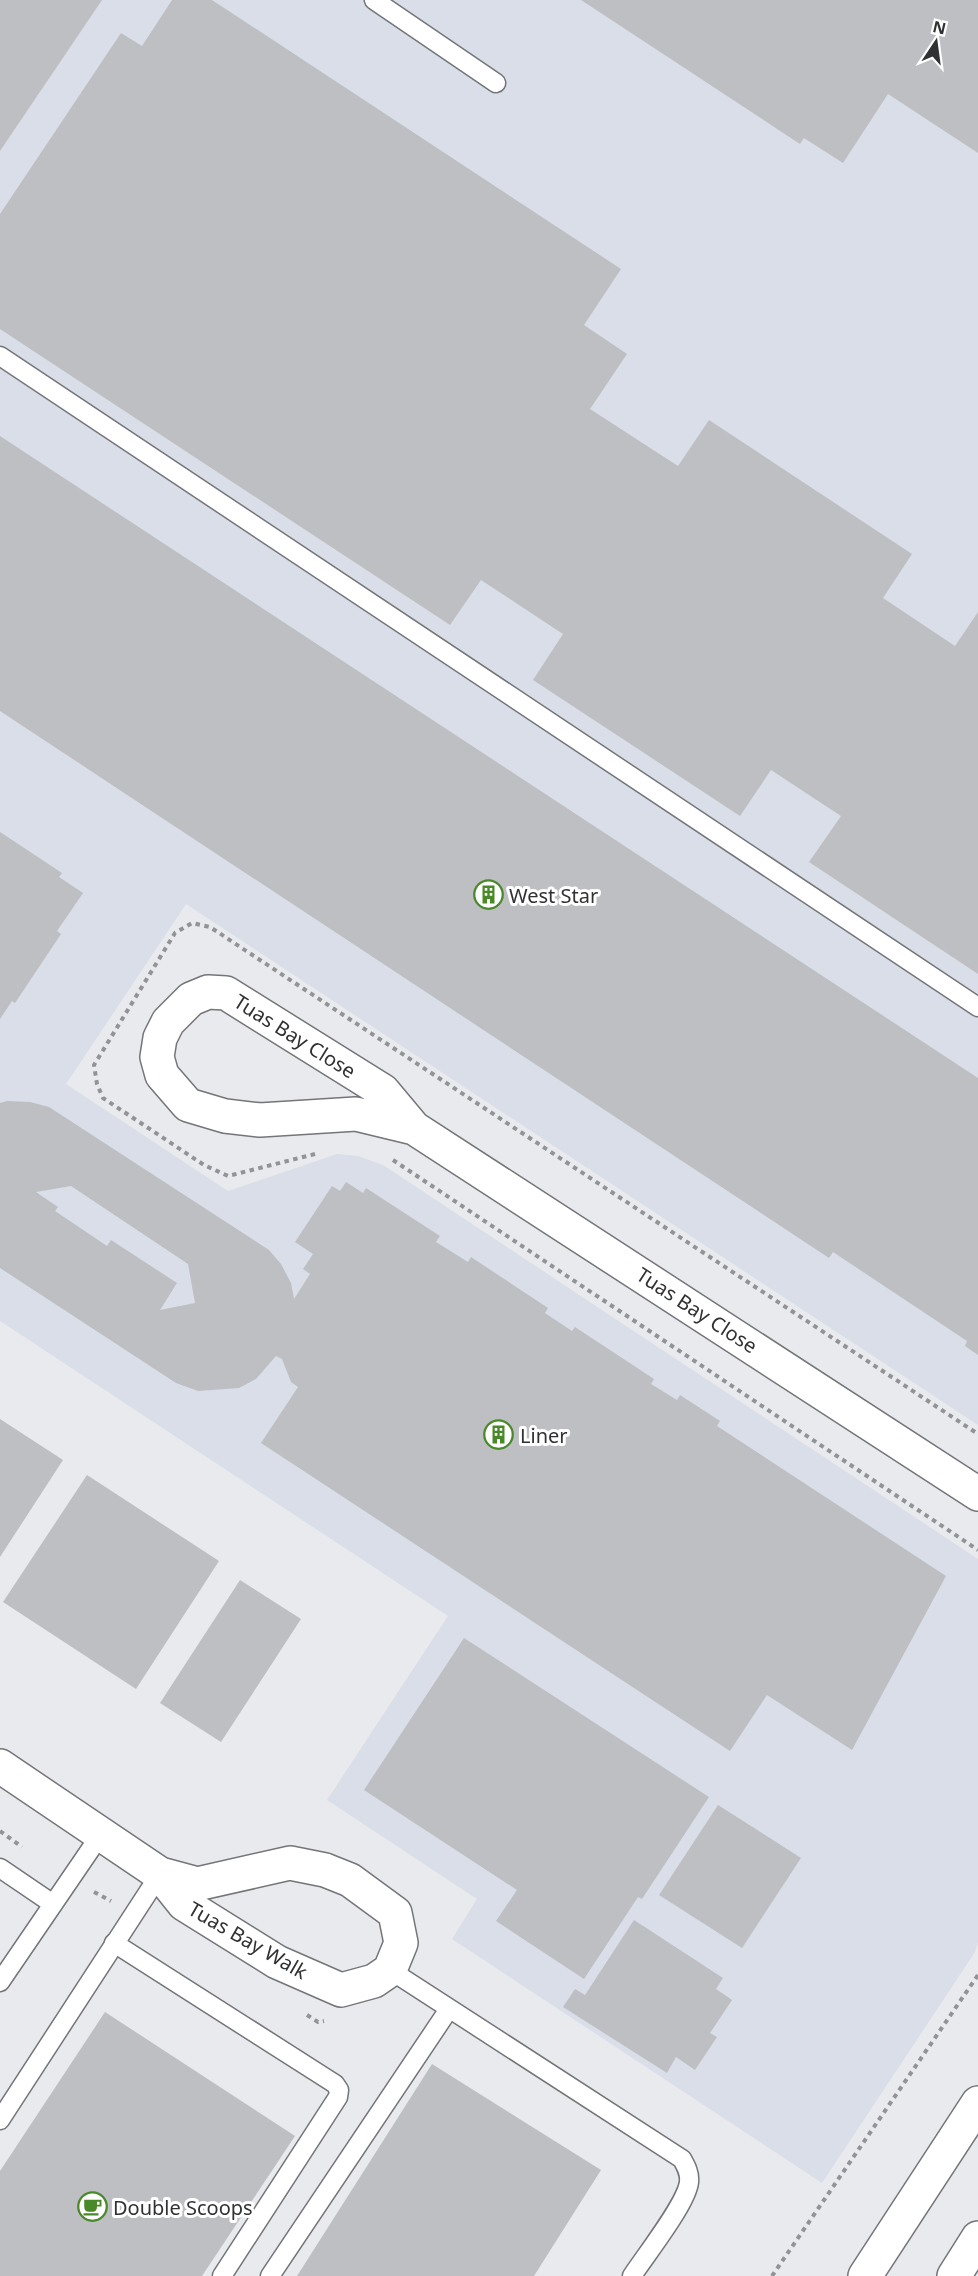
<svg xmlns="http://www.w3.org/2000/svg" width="978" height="2276" font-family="'Noto Sans',sans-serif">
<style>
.built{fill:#dadee9}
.building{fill:#bdbfc2;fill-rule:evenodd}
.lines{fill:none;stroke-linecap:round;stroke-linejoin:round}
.service-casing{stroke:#747579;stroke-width:21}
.minor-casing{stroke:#747579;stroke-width:36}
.tertiary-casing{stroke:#747579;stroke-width:36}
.path{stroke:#929396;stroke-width:4;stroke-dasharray:4.5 4.5;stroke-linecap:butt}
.service{stroke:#fff;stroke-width:18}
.minor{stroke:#fff;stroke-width:33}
.tertiary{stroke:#fff;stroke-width:33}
.labels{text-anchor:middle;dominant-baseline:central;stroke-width:6;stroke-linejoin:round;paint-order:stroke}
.poi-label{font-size:20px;fill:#303132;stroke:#fff;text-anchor:start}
.street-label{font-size:20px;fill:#303132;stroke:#fff}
</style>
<rect width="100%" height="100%" fill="#e8eaee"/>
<path class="built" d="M0 0H978V1425L186 904 66 1084 228 1191 337 1154 358 1156 383 1165 978 1559V1942L975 1952 822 2183 452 1939 477 1899 327 1800 448 1616 0 1321Z"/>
<g class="building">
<path d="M0 0H102L0 151Z"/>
<path d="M172 0H212L621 269 584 325 627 354 590 409 678 466 709 420 912 554 883 598 955 646 978 612V974L809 862 841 816 771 770 740 816 533 680 563 634 481 580 450 625 0 329V214L121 33 142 46Z"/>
<path d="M581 0H978V153L888 94 843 163 804 138 800 144Z"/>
<path d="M0 436 978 1078V1355L965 1346 967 1341 833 1252 829 1258 0 711Z"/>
<path d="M0 832 62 873 59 877 83 893 57 931 61 934 15 1003 12 1001 0 1019Z"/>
<path d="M7 1101 30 1102 49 1107 269 1250 281 1264 291 1283 294 1299 310 1274 303 1269 313 1254 295 1242 332 1186 340 1191 346 1182 363 1193 366 1188 440 1236 436 1242 468 1262 471 1257 548 1308 545 1313 572 1331 575 1327 654 1379 651 1384 677 1400 680 1395 720 1421 717 1426 946 1576 852 1750 767 1695 730 1751 261 1443 298 1387 291 1382 282 1359 276 1356 256 1379 239 1388 198 1391 176 1383 0 1268V1103ZM71 1186 188 1264 195 1303 160 1310 177 1283 111 1240 107 1246 55 1211 58 1207 36 1192Z"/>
<path d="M0 1419 63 1460 0 1557Z"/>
<path d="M87 1475 219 1561 136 1689 3 1602Z"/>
<path d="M240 1580 301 1619 221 1742 160 1703Z"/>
<path d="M464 1638 709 1797 642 1899 638 1897 584 1979 496 1921 517 1890 364 1790Z"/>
<path d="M718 1805 801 1858 742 1948 659 1895Z"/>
<path d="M634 1920 723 1978 716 1989 732 2000 710 2033 717 2037 695 2070 676 2057 667 2073 563 2007 575 1989 585 1995Z"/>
<path d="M105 2012 295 2136 202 2276H0V2171Z"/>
<path d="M432 2064 601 2170 534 2276H297Z"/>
</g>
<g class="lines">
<defs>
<g id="service">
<path d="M374 0 496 83"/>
<path d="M0 356 978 1007"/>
<path d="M0 1868 53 1904"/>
<path d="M114 1943 335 2084 339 2090 338 2097 222 2276"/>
<path d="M390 1970 682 2159C686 2166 690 2173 689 2182 687 2203 645 2256 632 2276"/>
<path d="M0 1982 101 1834"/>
<path d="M0 2120 160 1874"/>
<path d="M270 2276 449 2009"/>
</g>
<g id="minor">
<path d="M414 1128 356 1114 260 1120 225 1116 188 1105 162 1075 157 1057 160 1038 168 1022 191 999 208 992 226 993 383 1091 414 1128 978 1494"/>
<path d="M0 1766 160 1874 184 1904 277 1962 341 1990 374 1981 390 1970 401 1943 395 1913 350 1880 325 1870 290 1863 197 1884 160 1874"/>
</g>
<g id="tertiary">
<path d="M865 2276 978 2103"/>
<path d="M954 2276 978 2238"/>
</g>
</defs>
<use href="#service" class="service-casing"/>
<use href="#minor" class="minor-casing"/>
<use href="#tertiary" class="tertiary-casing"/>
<g class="path">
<path d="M315 1154 228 1176 204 1165 103 1098 97 1084 94 1065 175 933 192 923 210 927 978 1434"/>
<path d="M393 1160 978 1550"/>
<path d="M0 1831 22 1847"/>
<path d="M94 1892 111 1901"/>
<path d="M307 2015 318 2022 324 2021"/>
<path d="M772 2276 978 1975"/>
</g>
<use href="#service" class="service"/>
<use href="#minor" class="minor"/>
<use href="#tertiary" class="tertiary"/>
</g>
<defs>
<symbol id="building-ring" viewBox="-11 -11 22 22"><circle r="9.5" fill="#fff" stroke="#4a892a" stroke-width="1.5"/><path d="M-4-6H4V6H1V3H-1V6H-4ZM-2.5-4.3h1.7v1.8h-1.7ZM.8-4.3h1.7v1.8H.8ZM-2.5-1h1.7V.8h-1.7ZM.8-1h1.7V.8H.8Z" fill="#4a892a"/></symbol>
<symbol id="cafe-ring" viewBox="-11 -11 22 22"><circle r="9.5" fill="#fff" stroke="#4a892a" stroke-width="1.5"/><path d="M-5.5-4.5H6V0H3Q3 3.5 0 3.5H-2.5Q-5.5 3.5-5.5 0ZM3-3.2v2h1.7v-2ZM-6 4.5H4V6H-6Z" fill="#4a892a"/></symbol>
</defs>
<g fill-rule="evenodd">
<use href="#building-ring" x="472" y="878" width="33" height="33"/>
<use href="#building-ring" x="482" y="1418" width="33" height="33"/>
<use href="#cafe-ring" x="76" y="2190" width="33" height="33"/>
</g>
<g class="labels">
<g class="poi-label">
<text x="509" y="895">West Star</text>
<text x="520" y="1435">Liner</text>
<text x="113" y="2207">Double Scoops</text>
</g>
<g class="street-label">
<text transform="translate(295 1036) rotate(32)">Tuas Bay Close</text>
<text transform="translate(697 1310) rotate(33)">Tuas Bay Close</text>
<text transform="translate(248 1940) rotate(30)">Tuas Bay Walk</text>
</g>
</g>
<g transform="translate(936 42) rotate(13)" stroke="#ffffff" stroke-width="4.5" paint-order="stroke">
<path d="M0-4.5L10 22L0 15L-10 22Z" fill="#303132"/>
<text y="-9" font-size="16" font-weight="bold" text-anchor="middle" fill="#303132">N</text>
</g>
</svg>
